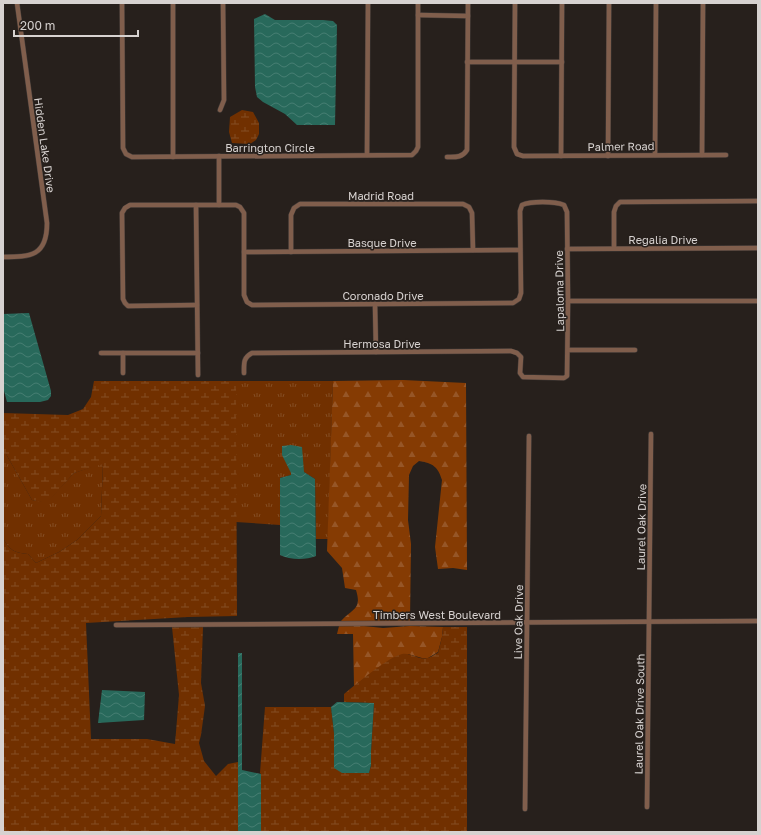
<svg xmlns="http://www.w3.org/2000/svg" width="761" height="835" font-family="'Golos Text',sans-serif">
<style>
.grass{fill:url(#grass-tufts)}
.forest{fill:url(#forest-firs)}
.wetland{fill:url(#wetland-marsh)}
.water{fill:url(#water-waves)}
.lines{fill:none;stroke-linecap:round;stroke-linejoin:round}
.minor-casing{stroke:#433c39;stroke-width:5.5}
.minor{stroke:#805e4c;stroke-width:4.5}
.labels{text-anchor:middle;dominant-baseline:central;stroke-width:3;stroke-linejoin:round;paint-order:stroke}
.street-label{font-size:11px;fill:#d7d2d0;stroke:#27201c}
</style>
<defs>
<pattern id="grass-tufts" width="24" height="20" patternUnits="userSpaceOnUse"><rect width="24" height="20" fill="#713000"/><path d="M3 7l-1-3M5 7V3M7 7l1-3M15 17l-1-3M17 17v-4M19 17l1-3" fill="none" stroke="#844d24"/></pattern>
<pattern id="forest-firs" width="22" height="20" patternUnits="userSpaceOnUse"><rect width="22" height="20" fill="#853b03"/><path d="M5 1l3.5 6h-7zM16 11l3.5 6h-7z" fill="#965627"/></pattern>
<pattern id="wetland-marsh" width="20" height="14" patternUnits="userSpaceOnUse"><rect width="20" height="14" fill="#713000"/><path d="M1 5h8M5 5V1M11 12h8M15 12V8" fill="none" stroke="#844d24"/></pattern>
<pattern id="water-waves" width="16" height="10" patternUnits="userSpaceOnUse"><rect width="16" height="10" fill="#28695b"/><path d="M0 5q4-4 8 0t8 0" fill="none" stroke="#467e72"/></pattern>
</defs>
<rect width="100%" height="100%" fill="#27201c"/>
<g class="grass">
<path d="M236 381H333L328 539H316L315 479 304 472 291 473V475L280 478V525L236 522Z"/>
<path d="M3 454H6L32 500 47 502 74 473 103 463 101 516 77 540 59 552 36 563 28 554C15 553 9 550 3 538Z"/>
</g>
<g class="forest">
<path d="M403 380 466 383 467 570 453 568 438 569 435 547 442 480C438 467 433 463 419 461L413 466 409 475 408 520 411 544 410 621H341C353 608 362 610 356 590L345 588 342 568 327 551 333 381Z"/>
<path d="M339 626H364L383 628 410 626 443 627 442 637 438 652 428 658H422L408 654 383 665 354 686 353 634H337Z"/>
</g>
<g class="wetland">
<path d="M242 110 253 112 259 123V134L256 140 250 144 232 143 229 132 230 117Z"/>
<path d="M94 381H236L237 616 188 617 86 623 91 739H147L175 744 179 695 172 627H203L201 683 205 706 201 735 199 743 204 761 216 776 228 764 238 762V832H3V538C9 550 15 553 28 554L36 563 59 552 77 540 101 516 103 464 74 473 47 503 32 500 6 454H3V413L68 415 83 409 91 397Z"/>
<path d="M443 627H467V832H261V774L260 773 265 707H331L334 733 369 773 371 765V751L374 703 344 702V694L350 689C363 679 387 658 402 654 411 652 418 660 427 658 431 658 434 654 438 653L442 637Z"/>
</g>
<g class="water">
<path d="M265 14 275 20H323L333 21 337 25 335 125H297L285 114 263 102 257 97 255 87 254 19Z"/>
<path d="M29 313 51 391V396L48 400 40 402H7L3 387V314Z"/>
<path d="M291 445 302 447 304 472 315 479 316 556C306 560 290 560 280 555V478L291 475V473L282 455V446Z"/>
<path d="M238 653H242V770L261 774V832H238Z"/>
<path d="M102 690 145 692 144 720 98 723Z"/>
<path d="M337 702 374 703 371 751V765L369 773H342L334 768V733L331 707Z"/>
</g>
<g class="lines">
<defs>
<g id="minor">
<path d="M122 3 123 148 126 154 132 157 412 155 416 151 418 147V3"/>
<path d="M173 3V157"/>
<path d="M515 3 514 147 517 154 523 156 726 155"/>
<path d="M418 15 468 16"/>
<path d="M467 62H562"/>
<path d="M220 110 224 100 223 3"/>
<path d="M367 155 368 3"/>
<path d="M655 155 656 3"/>
<path d="M702 155 703 3"/>
<path d="M219 156V205"/>
<path d="M561 156 562 3"/>
<path d="M608 156 609 3"/>
<path d="M447 157C455 157 462 158 467 150L468 3"/>
<path d="M196 205 198 375"/>
<path d="M614 248V212L616 206 620 202 758 201"/>
<path d="M567 249 758 248"/>
<path d="M244 252 520 250"/>
<path d="M291 252V215L294 208 300 204H463L469 207 472 213 473 250"/>
<path d="M3 257C31 257 47 256 47 223L17 3"/>
<path d="M568 301H758"/>
<path d="M375 304 376 352"/>
<path d="M197 305 128 306 125 303 123 299 122 213 125 208 130 205H236L240 207 244 213V295L247 302 252 305 513 303 519 299 521 293 520 211 522 205C531 201 554 201 564 205L567 212 568 301 567 376 564 378 523 377 520 373 521 357 517 353 511 351 252 353C243 358 244 363 244 373"/>
<path d="M568 350H635"/>
<path d="M101 353H198"/>
<path d="M123 353V373"/>
<path d="M116 625 758 621"/>
<path d="M647 807 651 434"/>
<path d="M525 809 529 436"/>
</g>
</defs>
<use href="#minor" class="minor-casing"/>
<use href="#minor" class="minor"/>
</g>
<g class="labels">
<g class="street-label">
<text transform="translate(45 145) rotate(82)">Hidden Lake Drive</text>
<text transform="translate(621 146) rotate(-1)">Palmer Road</text>
<text x="270" y="147">Barrington Circle</text>
<text x="381" y="195">Madrid Road</text>
<text x="663" y="239">Regalia Drive</text>
<text x="382" y="242">Basque Drive</text>
<text transform="translate(559 291) rotate(-91)">Lapaloma Drive</text>
<text x="383" y="295">Coronado Drive</text>
<text x="382" y="343">Hermosa Drive</text>
<text transform="translate(641 527) rotate(-89)">Laurel Oak Drive</text>
<text x="437" y="614">Timbers West Boulevard</text>
<text transform="translate(518 622) rotate(-89)">Live Oak Drive</text>
<text transform="translate(639 714) rotate(-89)">Laurel Oak Drive South</text>
</g>
</g>
<rect width="761" height="835" fill="none" stroke="#d7d2d0" stroke-width="8"/>
<path d="M14 30v6h124v-6" fill="none" stroke="#d7d2d0" stroke-width="2"/>
<text x="20" y="30" font-size="12" fill="#d7d2d0" stroke="#27201c" stroke-width="3" paint-order="stroke">200 m</text>
</svg>
